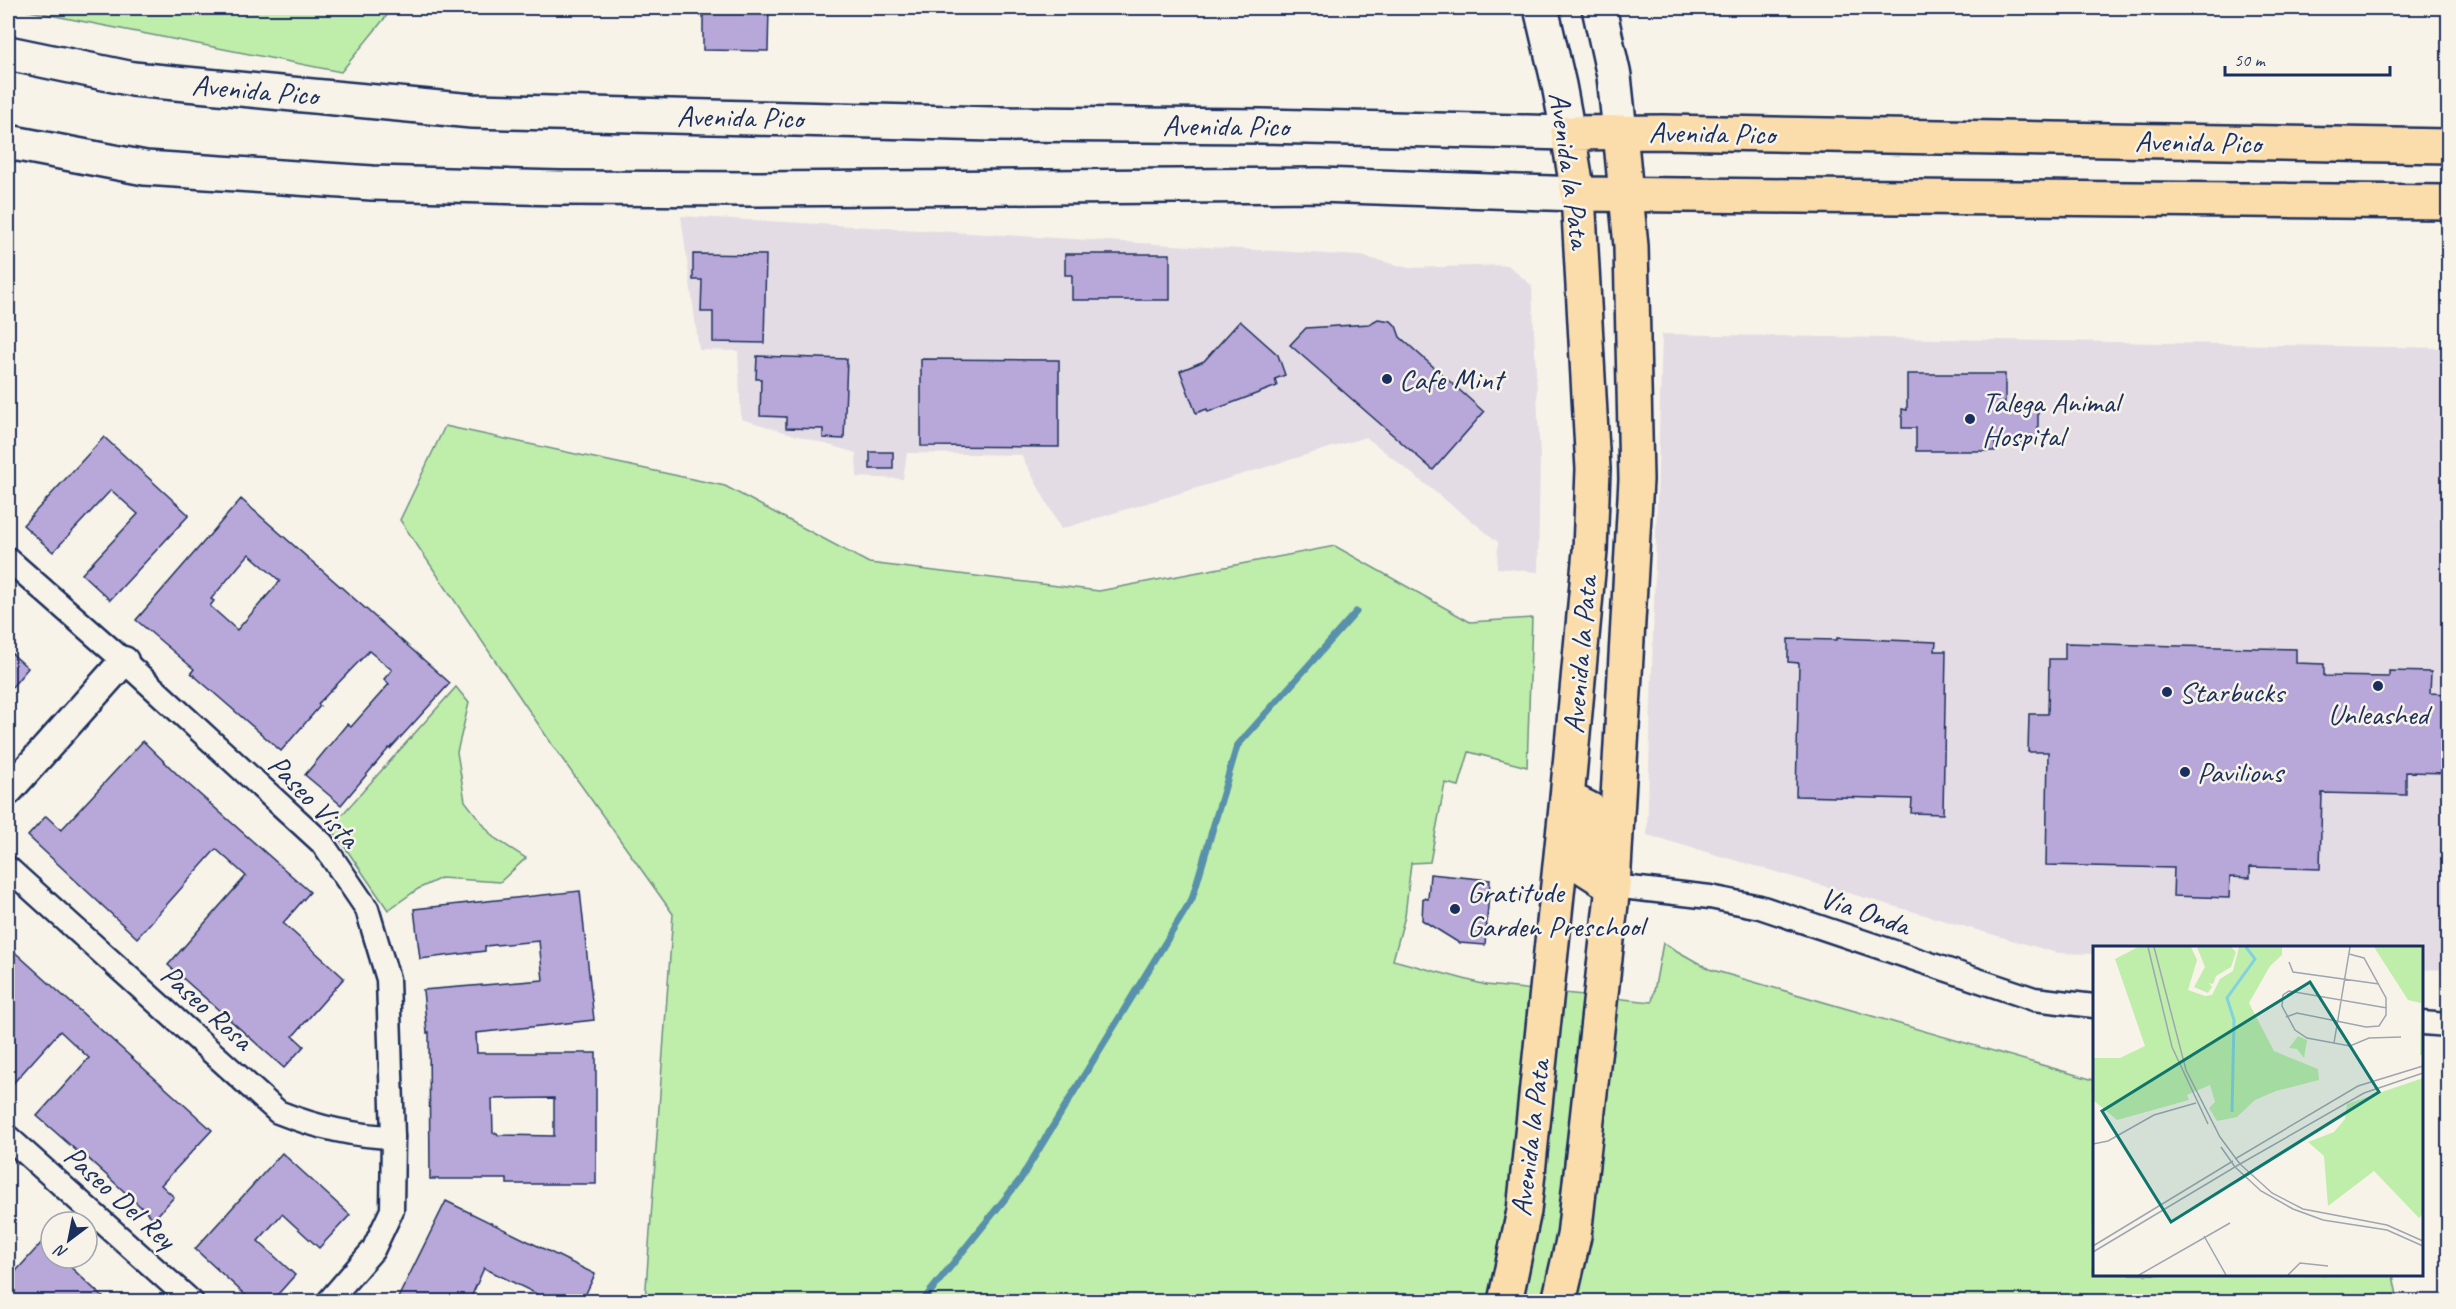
<svg xmlns="http://www.w3.org/2000/svg" width="2456" height="1309" font-family="Caveat,sans-serif">
<style>
.built{fill:#e4dce4}
.green{fill:#bfedaa;stroke:#6d8e84;stroke-width:1.5}
.lines{fill:none;stroke-linecap:round;stroke-linejoin:round}
.stream{stroke:#5991ab;stroke-width:7}
.building{fill:#b8a8d9;stroke:#1b2f5e;stroke-width:1.5;fill-rule:evenodd}
.minor-casing{stroke:#1b2f5e;stroke-width:27}
.tertiary-casing{stroke:#1b2f5e;stroke-width:33}
.secondary-casing{stroke:#1b2f5e;stroke-width:38}
.trunk-casing{stroke:#1b2f5e;stroke-width:38}
.minor{stroke:#f7f3e8;stroke-width:22}
.tertiary{stroke:#f7f3e8;stroke-width:28}
.secondary{stroke:#f7f3e8;stroke-width:33}
.trunk{stroke:#fbddab;stroke-width:33}
.poi-dot{fill:#1b2f5e;stroke:#f7f3e8;stroke-width:2}
.labels{text-anchor:middle;dominant-baseline:central;stroke-width:5;stroke-linejoin:round;paint-order:stroke}
.street-label{font-size:30px;fill:#1b2f5e;stroke:#f7f3e8}
.poi-label{font-size:30px;fill:#1b2f5e;stroke:#f7f3e8;text-anchor:start}
.inset-river{fill:none;stroke:#82d2df;stroke-width:3}
.inset-road{fill:none;stroke:#9fa5b1;stroke-width:1.5}
.view{fill:#0f766e;fill-opacity:0.15;stroke:#0f766e;stroke-width:3}
.inset-edge{fill:none;stroke:#1b2f5e;stroke-width:3}
</style>
<rect width="100%" height="100%" fill="#f7f3e8"/>
<filter id="ink" filterUnits="userSpaceOnUse"><feTurbulence type="fractalNoise" baseFrequency=".0167" numOctaves="2"/><feDisplacementMap in="SourceGraphic" scale="12" xChannelSelector="R" yChannelSelector="G"/><feConvolveMatrix kernelMatrix="1 2 1 2 8 2 1 2 1" color-interpolation-filters="sRGB"/></filter>
<g filter="url(#ink)">
<g class="built">
<path d="M681 216 1361 256 1409 268 1508 265 1532 286 1540 457 1538 572 1497 568 1498 542 1366 437 1061 529 1021 455 907 453 903 479 857 477 856 453 741 419 738 351 699 350Z"/>
<path d="M1662 334 2448 348V969L2422 970V948H2094V954L2057 953 1647 835Z"/>
</g>
<g class="green">
<path d="M14 8H393L341 72Z"/>
<path d="M445 426 725 486 869 563 1099 591 1335 546 1470 622 1532 618 1527 767 1469 752 1459 786 1445 783 1430 862 1411 863 1405 916 1393 960 1486 985 1652 1002 1663 943 1709 969 2094 1080V1274L2393 1275 2398 1301H645L673 914 553 746 400 520Z"/>
<path d="M456 687 469 703 457 752 465 801 493 837 526 858 500 882 441 878 418 889 388 910 331 827Z"/>
</g>
<g class="lines">
<path class="stream" d="M922 1302 1020 1180 1192 899 1237 746 1356 612"/>
</g>
<g class="building">
<path d="M703 8H769L768 51 703 50Z"/>
<path d="M693 254 766 255 764 343 713 342V312H701L702 280H693Z"/>
<path d="M1065 254H1170V300H1072V275H1065Z"/>
<path d="M1378 319 1391 321 1396 326 1400 337 1484 412 1433 470 1290 345 1306 328 1369 324Z"/>
<path d="M1240 321 1278 355 1285 375 1275 379 1277 386 1208 412 1207 409 1196 413 1180 371 1204 361Z"/>
<path d="M757 356 847 359 844 439 823 438V429L786 428V417L760 416 761 379H756Z"/>
<path d="M921 359 1059 360V447L921 446Z"/>
<path d="M1907 374H2005V406H2038V443H1995V451H1916V428H1902V409L1907 410Z"/>
<path d="M104 437 189 515 110 600 82 574 138 514 111 490 53 552 23 525Z"/>
<rect x="870" y="452" width="23" height="17"/>
<path d="M241 499 450 683 390 749 389 748 341 805 305 775 347 724 351 727 389 684 384 679 392 670 369 651 318 704 320 706 281 751 191 673 194 669 136 620ZM249 554 280 581 237 630 210 606 214 601 211 599Z"/>
<path d="M1837 638 1936 642 1935 651H1946L1943 814 1911 813 1912 799 1796 796 1799 663 1788 662V639L1837 640Z"/>
<path d="M2065 643 2296 649V663L2324 664V676L2389 677V671L2431 672 2430 693 2448 694V773L2406 772V795L2322 793 2320 869 2250 867V878L2230 877 2229 898 2173 896 2174 868 2046 865 2048 752H2028L2029 714H2048L2049 659H2065Z"/>
<path d="M8 650 28 668 8 692Z"/>
<path d="M143 741 179 776 310 892 283 923 344 978 293 1036 304 1046 284 1068 168 965 246 876 216 849 137 938 28 836 46 816 61 830Z"/>
<path d="M1430 874 1490 880 1485 945 1459 943 1422 920 1423 898 1428 899Z"/>
<path d="M580 891 594 1020 476 1033 477 1053H596V1184H507V1179H430L429 1032 427 1033 423 990 543 980 539 941 485 946V951L420 959 414 909ZM554 1098V1136L498 1135 497 1133H493L492 1099Z"/>
<path d="M8 946 212 1130 161 1185 174 1197 154 1219 79 1150 77 1151 37 1116 89 1058 60 1031 8 1089Z"/>
<path d="M282 1153 350 1215 319 1248 282 1214 258 1241 295 1275 271 1302H253L195 1249Z"/>
<path d="M446 1201 595 1274 582 1302H533L537 1294 484 1268 469 1302H396Z"/>
<path d="M43 1241 51 1249V1258H61L108 1302H8V1280Z"/>
</g>
<g class="lines">
<defs>
<g id="minor">
<path d="M8 559 124 661 322 843 367 909 388 979 393 1137 392 1210 373 1250 328 1302"/>
<path d="M8 868 278 1112C316 1127 352 1136 393 1137"/>
<path d="M1613 886 1710 897 1760 907 2034 999 2094 1006"/>
<path d="M2422 1023 2448 1025"/>
<path d="M8 1137 192 1302"/>
</g>
<path id="tertiary" d="M8 791 124 661"/>
<g id="secondary">
<path d="M1599 8 1614 76 1620 132"/>
<path id="s1" d="M8 53 133 79 472 111 993 124 1262 126 1568 133 1559 85 1541 8"/>
<path d="M8 142 145 168 372 183 560 188 756 189 1319 185 1578 194"/>
</g>
<g id="trunk">
<path d="M1578 194 2448 202"/>
<path d="M1567 798 1591 810 1585 868 1613 886"/>
<path d="M1505 1302 1524 1211 1567 798 1590 551 1593 469 1578 194 1568 133 1663 132 2448 146"/>
<path d="M1559 1302 1574 1236 1613 886 1636 480 1631 246 1620 132"/>
</g>
</defs>
<use href="#minor" class="minor-casing"/>
<use href="#tertiary" class="tertiary-casing"/>
<use href="#secondary" class="secondary-casing"/>
<use href="#trunk" class="trunk-casing"/>
<use href="#minor" class="minor"/>
<use href="#tertiary" class="tertiary"/>
<use href="#secondary" class="secondary"/>
<use href="#trunk" class="trunk"/>
</g>
</g>
<g class="poi-dot">
<circle cx="1387" cy="379" r="6"/>
<circle cx="1970" cy="419" r="6"/>
<circle cx="2378" cy="686" r="6"/>
<circle cx="2167" cy="692" r="6"/>
<circle cx="2185" cy="772" r="6"/>
<circle cx="1455" cy="909" r="6"/>
</g>
<g class="labels">
<g class="street-label">
<text transform="translate(255 90) rotate(5)">Avenida Pico</text>
<text transform="translate(740 117) rotate(1)">Avenida Pico</text>
<text stroke="none"><textPath href="#s1" startOffset="1222">Avenida Pico</textPath></text>
<text transform="translate(1712 133) rotate(1)">Avenida Pico</text>
<text transform="translate(2198 142) rotate(1)">Avenida Pico</text>
<text transform="translate(1570 170) rotate(82)">Avenida la Pata</text>
<text transform="translate(1580 655) rotate(-85)">Avenida la Pata</text>
<text transform="translate(314 801) rotate(46)">Paseo Vista</text>
<text transform="translate(1865 911) rotate(19)">Via Onda</text>
<text transform="translate(207 1007) rotate(42)">Paseo Rosa</text>
<text transform="translate(1530 1138) rotate(-83)">Avenida la Pata</text>
<text transform="translate(120 1197) rotate(42)">Paseo Del Rey</text>
</g>
<g class="poi-label">
<text x="1399" y="379">Cafe Mint</text>
<text x="1982" y="402">Talega Animal<tspan x="1982" dy="34">Hospital</tspan></text>
<text x="2179" y="692">Starbucks</text>
<text x="2378" y="714" text-anchor="middle">Unleashed</text>
<text x="2197" y="772">Pavilions</text>
<text x="1467" y="892">Gratitude<tspan x="1467" dy="34">Garden Preschool</tspan></text>
</g>
</g>
<g transform="translate(2093 946)">
<rect width="330" height="330" fill="#f7f3e8"/>
<path d="M45 1H98L104 14 95 44 112 50 119 49 127 33 140 25 146 1H189V9L177 20 156 57 181 105 225 123 226 134 183 145 162 154 144 171 124 175 116 162 122 156 117 139 94 149 96 154 24 174 0 154V112H27L52 100 22 13ZM104 1H138L143 6 138 21 123 30 120 38 116 37 119 41 115 47 101 41 112 21ZM281 1H330V109H327L328 57 315 54ZM205 90 214 94 211 112 204 103 196 102ZM330 132V268L326 272 281 225 235 260 231 210 215 196 241 186 252 173 254 158Z" fill="#bfedaa"/>
<path class="inset-river" d="M139 166 141 74 134 52 162 13 153 1"/>
<path class="inset-road" d="M55 1 79 101 115 178M196 16 200 26 286 38M294 62 196 45 190 49 189 60 202 84 214 92 257 100 276 92 308 91M193 71 204 67 273 81 286 80 293 69V52L271 12 256 8M241 97 257 1M330 127 271 147 147 218 179 247 210 263 294 279 330 295M0 198 15 195 61 169 103 157M128 201 142 221M142 213 265 140 330 120M142 221 168 245 200 263 230 274 294 284 330 300M111 290 133 329M0 300 140 215M0 306 147 218 127 191 93 124 61 1M46 329 137 277M195 329 207 317 235 320"/>
<path class="view" d="M217 36 286 146 78 276 9 165Z"/>
<rect width="330" height="330" class="inset-edge"/>
</g>
<rect width="2456" height="1309" fill="none" stroke="#f7f3e8" stroke-width="30"/>
<rect x="15" y="15" width="2426" height="1279" fill="none" stroke="#1b2f5e" stroke-width="2" filter="url(#ink)"/>
<g transform="translate(69 1240) rotate(212)"><circle r="28" fill="#f7f3e8" stroke="#9fa5b1" stroke-width="1.5"/>
<path d="M0-4.5L10 22L0 15L-10 22Z" fill="#1b2f5e"/>
<text y="-9" font-size="16" font-weight="bold" text-anchor="middle" fill="#1b2f5e">N</text>
</g>
<path d="M2225 66v9h165v-9" fill="none" stroke="#1b2f5e" stroke-width="3"/>
<text x="2234" y="66" font-size="18" fill="#1b2f5e" stroke="#f7f3e8" stroke-width="4.5" paint-order="stroke">50 m</text>
</svg>
